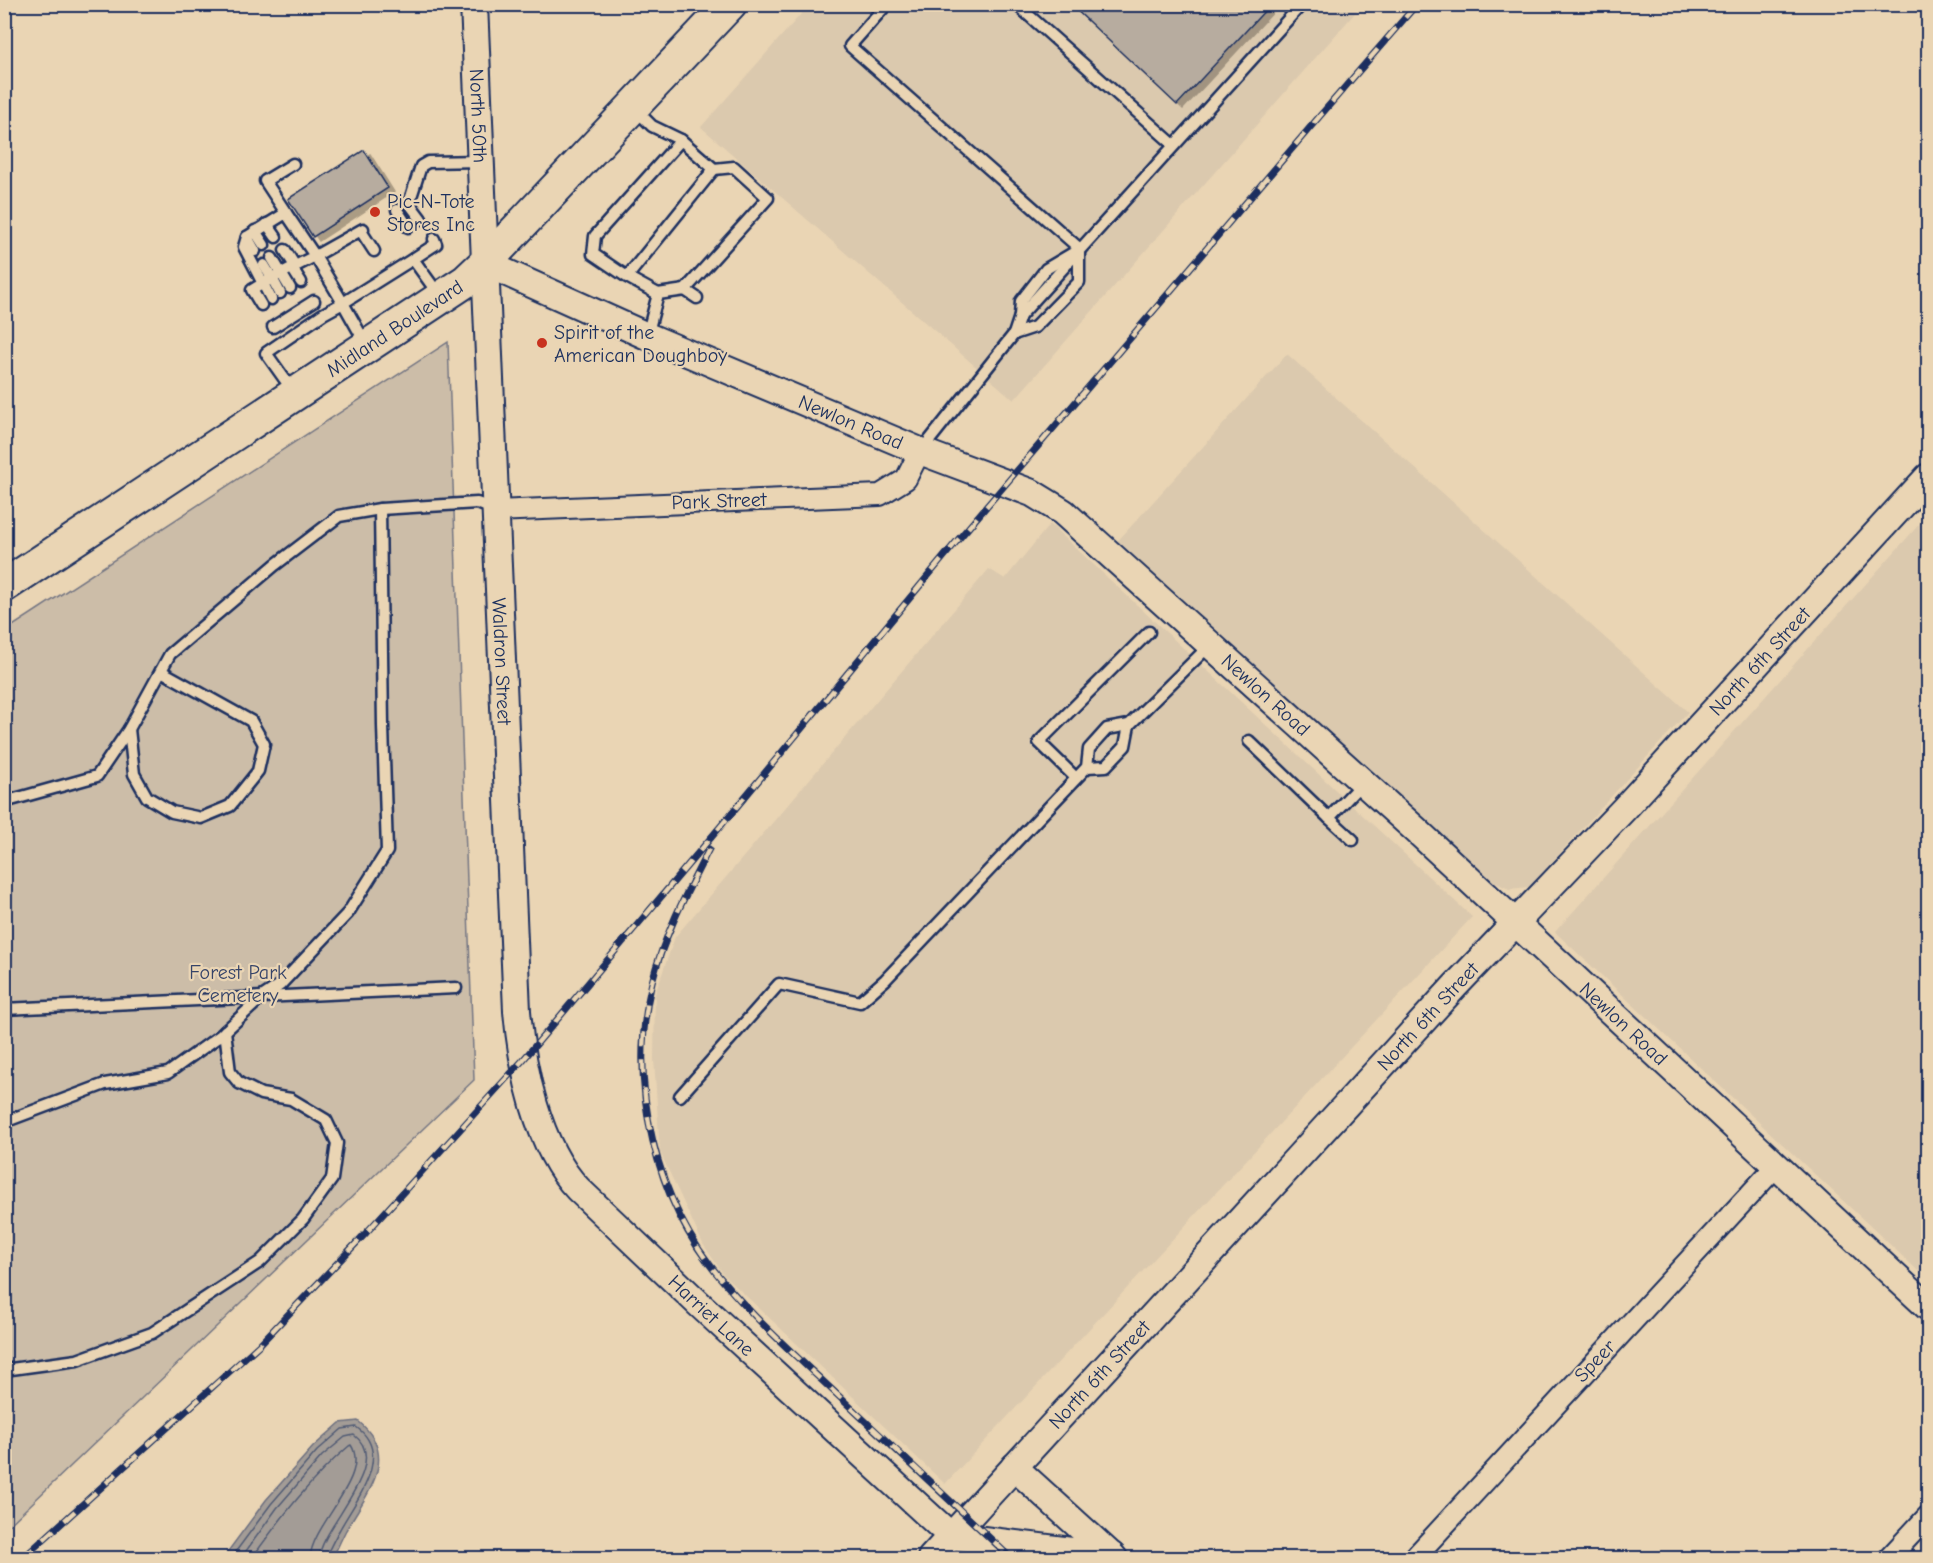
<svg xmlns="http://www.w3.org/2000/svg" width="1933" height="1563" font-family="'Comic Neue',sans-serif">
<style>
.built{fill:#dbc9ae}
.green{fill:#ccbda8;stroke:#747683;stroke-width:1.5}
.water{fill:#a39c96;stroke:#6d7080;stroke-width:1.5}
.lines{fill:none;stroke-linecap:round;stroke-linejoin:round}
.shore{stroke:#515b74;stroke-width:1.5}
.building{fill:#b7ac9f;stroke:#1b2f5e;stroke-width:1.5;filter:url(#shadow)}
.service-casing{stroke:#1b2f5e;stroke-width:15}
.minor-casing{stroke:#1b2f5e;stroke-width:24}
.tertiary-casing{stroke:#1b2f5e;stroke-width:30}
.primary-casing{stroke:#1b2f5e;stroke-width:36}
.service{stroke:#ead5b4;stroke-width:10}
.minor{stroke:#ead5b4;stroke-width:20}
.tertiary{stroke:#ead5b4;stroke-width:26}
.primary{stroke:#ead5b4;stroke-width:32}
.rail-casing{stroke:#1b2f5e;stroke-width:7}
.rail{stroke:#ead5b4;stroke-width:4.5;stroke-dasharray:14;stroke-linecap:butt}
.poi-dot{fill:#c8321e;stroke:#ead5b4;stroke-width:2}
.labels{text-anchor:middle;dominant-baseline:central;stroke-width:4.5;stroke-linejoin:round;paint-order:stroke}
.street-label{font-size:20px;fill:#1b2f5e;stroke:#ead5b4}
.poi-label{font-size:20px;fill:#1b2f5e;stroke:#ead5b4;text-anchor:start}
.park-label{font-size:20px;fill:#364469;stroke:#ead5b4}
</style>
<defs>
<filter id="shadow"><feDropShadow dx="6" dy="4" stdDeviation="0" flood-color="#0004"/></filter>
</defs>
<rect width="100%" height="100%" fill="#ead5b4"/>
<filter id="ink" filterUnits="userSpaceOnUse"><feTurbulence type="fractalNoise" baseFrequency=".0167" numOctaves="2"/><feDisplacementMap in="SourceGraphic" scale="12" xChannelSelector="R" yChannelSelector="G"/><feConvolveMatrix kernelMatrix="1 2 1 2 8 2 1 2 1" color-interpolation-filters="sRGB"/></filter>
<g filter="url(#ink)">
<g class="built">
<path d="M809 5H1362L1014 400 701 127Z"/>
<path d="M1287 354 1688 712 1529 887 1509 889 1488 879 1115 544Z"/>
<path d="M1923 520 1928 525V1280L1555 932Z"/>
<path d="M1050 524 1472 917 945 1484 724 1275 703 1244 660 1152 654 1059 655 994 675 937 989 569 1005 579Z"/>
</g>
<path class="green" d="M448 342 474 1080 5 1529V631Z"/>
<path class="water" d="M358 1421C402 1457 365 1495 345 1532 341 1540 337 1549 333 1557L331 1558H223L266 1500 313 1447 340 1423Z"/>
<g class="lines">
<g class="shore">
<path d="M231 1558 271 1504 317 1451 342 1429 356 1427C395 1454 355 1501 340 1529 335 1537 331 1546 327 1554V1558"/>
<path d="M241 1558 277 1508 322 1456 345 1437 354 1435C393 1464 321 1526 319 1558"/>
<path d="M252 1558C281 1518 311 1478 349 1446L351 1445C371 1476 312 1524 310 1558"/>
</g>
</g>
<g class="building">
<path d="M1070 4H1271L1177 105Z"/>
<path d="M364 150 388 188 313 237 288 199Z"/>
</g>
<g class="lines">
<defs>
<g id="service">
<path d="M887 4 850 46 1080 249"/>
<path d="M1016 4 1174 145"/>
<path d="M635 109 652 126 681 140"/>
<path d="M397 210 408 227"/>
<path d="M286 213 265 181 293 164"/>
<path d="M421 219 409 203 421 166 428 162 481 161"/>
<path d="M267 224 276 237"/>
<path d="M255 231 264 245"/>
<path d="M361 231 374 251"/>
<path d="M247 237 244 247 271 299"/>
<path d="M285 250 295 266"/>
<path d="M255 251 247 237 286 213 315 256 272 278 264 265"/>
<path d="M272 258 290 288"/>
<path d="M413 259 436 244 434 239"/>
<path d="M292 268 301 282"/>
<path d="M627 277 714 169 681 140 595 236 593 254 627 277 658 294 647 336"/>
<path d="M685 290 768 198 734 167 714 169"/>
<path d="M658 294 685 290 697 298"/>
<path d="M261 305 252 290 272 278 280 293"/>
<path d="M1020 316 1021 301 1046 269 1073 253"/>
<path d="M273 327 314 301"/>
<path d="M1014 334 1035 327 1079 282V251"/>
<path d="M366 344 343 303 413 259 439 295"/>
<path d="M293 391 266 353 323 314 343 303 315 256 363 229"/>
<path d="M921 451 1014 334 1020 316 1302 4"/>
<path d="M129 729 134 774 147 797 172 812 201 818 230 806 258 771 264 744 251 721 161 671"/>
<path d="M1249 741 1329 818 1363 782"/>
<path d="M1087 767 1106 766 1125 746 1129 725"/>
<path d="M1076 778 1039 742 1149 632"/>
<path d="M4 802 97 776 129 729 170 654 275 565 339 516 380 509 477 503 496 510"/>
<path d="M1329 818 1353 840"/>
<path d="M4 1009 456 988"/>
<path d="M680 1096 779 984 860 1002 885 980 1087 767 1089 749 1107 729 1129 725 1210 645"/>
<path d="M4 1122 105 1084 168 1073 221 1035 262 997 280 985 348 913 387 851 383 726 380 509"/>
<path d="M4 1370 77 1360 152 1333 260 1262 303 1219 332 1179 337 1143 326 1120 291 1099 261 1094 239 1083 230 1072 225 1031"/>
</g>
<g id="minor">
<path d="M496 511 880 495 906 479 920 451"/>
<path d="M1414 1558 1777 1165"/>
<path d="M1889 1558 1928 1516"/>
</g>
<g id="tertiary">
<path id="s1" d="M474 4 517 1011C522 1068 537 1146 578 1189L700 1305 951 1536 1112 1556"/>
<path id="s2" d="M485 263 647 336 920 451 1032 493 1063 512 1416 830 1928 1307"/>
<path d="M1014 1467 1114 1558"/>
<path id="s3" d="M931 1558 1455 986 1624 809 1928 477"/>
</g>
<g id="primary">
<path id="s4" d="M4 586 466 281 485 263 730 4"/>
</g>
</defs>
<use href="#service" class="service-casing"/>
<use href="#minor" class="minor-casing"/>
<use href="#tertiary" class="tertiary-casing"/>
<use href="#primary" class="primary-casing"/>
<use href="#service" class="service"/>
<use href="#minor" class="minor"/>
<use href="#tertiary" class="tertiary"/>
<use href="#primary" class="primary"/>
<defs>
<g id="rail">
<path d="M709 849C687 892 664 935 652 982 627 1083 655 1203 723 1281 760 1325 804 1363 846 1403 901 1454 956 1506 1011 1558"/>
<path d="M23 1558 259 1345 366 1233 523 1060 720 827 957 541 1319 117 1417 4"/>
</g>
</defs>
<use href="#rail" class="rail-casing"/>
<use href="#rail" class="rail"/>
</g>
</g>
<g class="poi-dot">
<circle cx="375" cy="212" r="6"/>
<circle cx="542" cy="343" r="6"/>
</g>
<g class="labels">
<g class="street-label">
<text stroke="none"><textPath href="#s1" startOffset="112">North 50th</textPath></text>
<text stroke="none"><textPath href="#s4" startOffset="468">Midland Boulevard</textPath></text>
<text stroke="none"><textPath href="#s2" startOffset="399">Newlon Road</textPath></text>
<text transform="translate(719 501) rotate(-2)">Park Street</text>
<text stroke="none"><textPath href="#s3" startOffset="1221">North 6th Street</textPath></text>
<text stroke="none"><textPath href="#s1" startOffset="658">Waldron Street</textPath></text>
<text stroke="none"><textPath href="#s2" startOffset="903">Newlon Road</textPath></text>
<text stroke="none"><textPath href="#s3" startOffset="735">North 6th Street</textPath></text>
<text stroke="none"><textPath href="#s2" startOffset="1389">Newlon Road</textPath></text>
<text stroke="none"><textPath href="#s1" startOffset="1383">Harriet Lane</textPath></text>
<text transform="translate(1595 1361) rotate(-47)">Speer</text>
<text stroke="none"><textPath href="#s3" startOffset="249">North 6th Street</textPath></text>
</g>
<g class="poi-label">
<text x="387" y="201">Pic-N-Tote<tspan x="387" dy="23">Stores Inc</tspan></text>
<text x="554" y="332">Spirit of the<tspan x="554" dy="23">American Doughboy</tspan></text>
</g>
<g class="park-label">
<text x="238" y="972">Forest Park<tspan x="238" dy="23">Cemetery</tspan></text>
</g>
</g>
<rect width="1933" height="1563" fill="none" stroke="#ead5b4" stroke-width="24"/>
<rect x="12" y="12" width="1909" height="1539" fill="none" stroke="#1b2f5e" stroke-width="2" filter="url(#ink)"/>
</svg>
